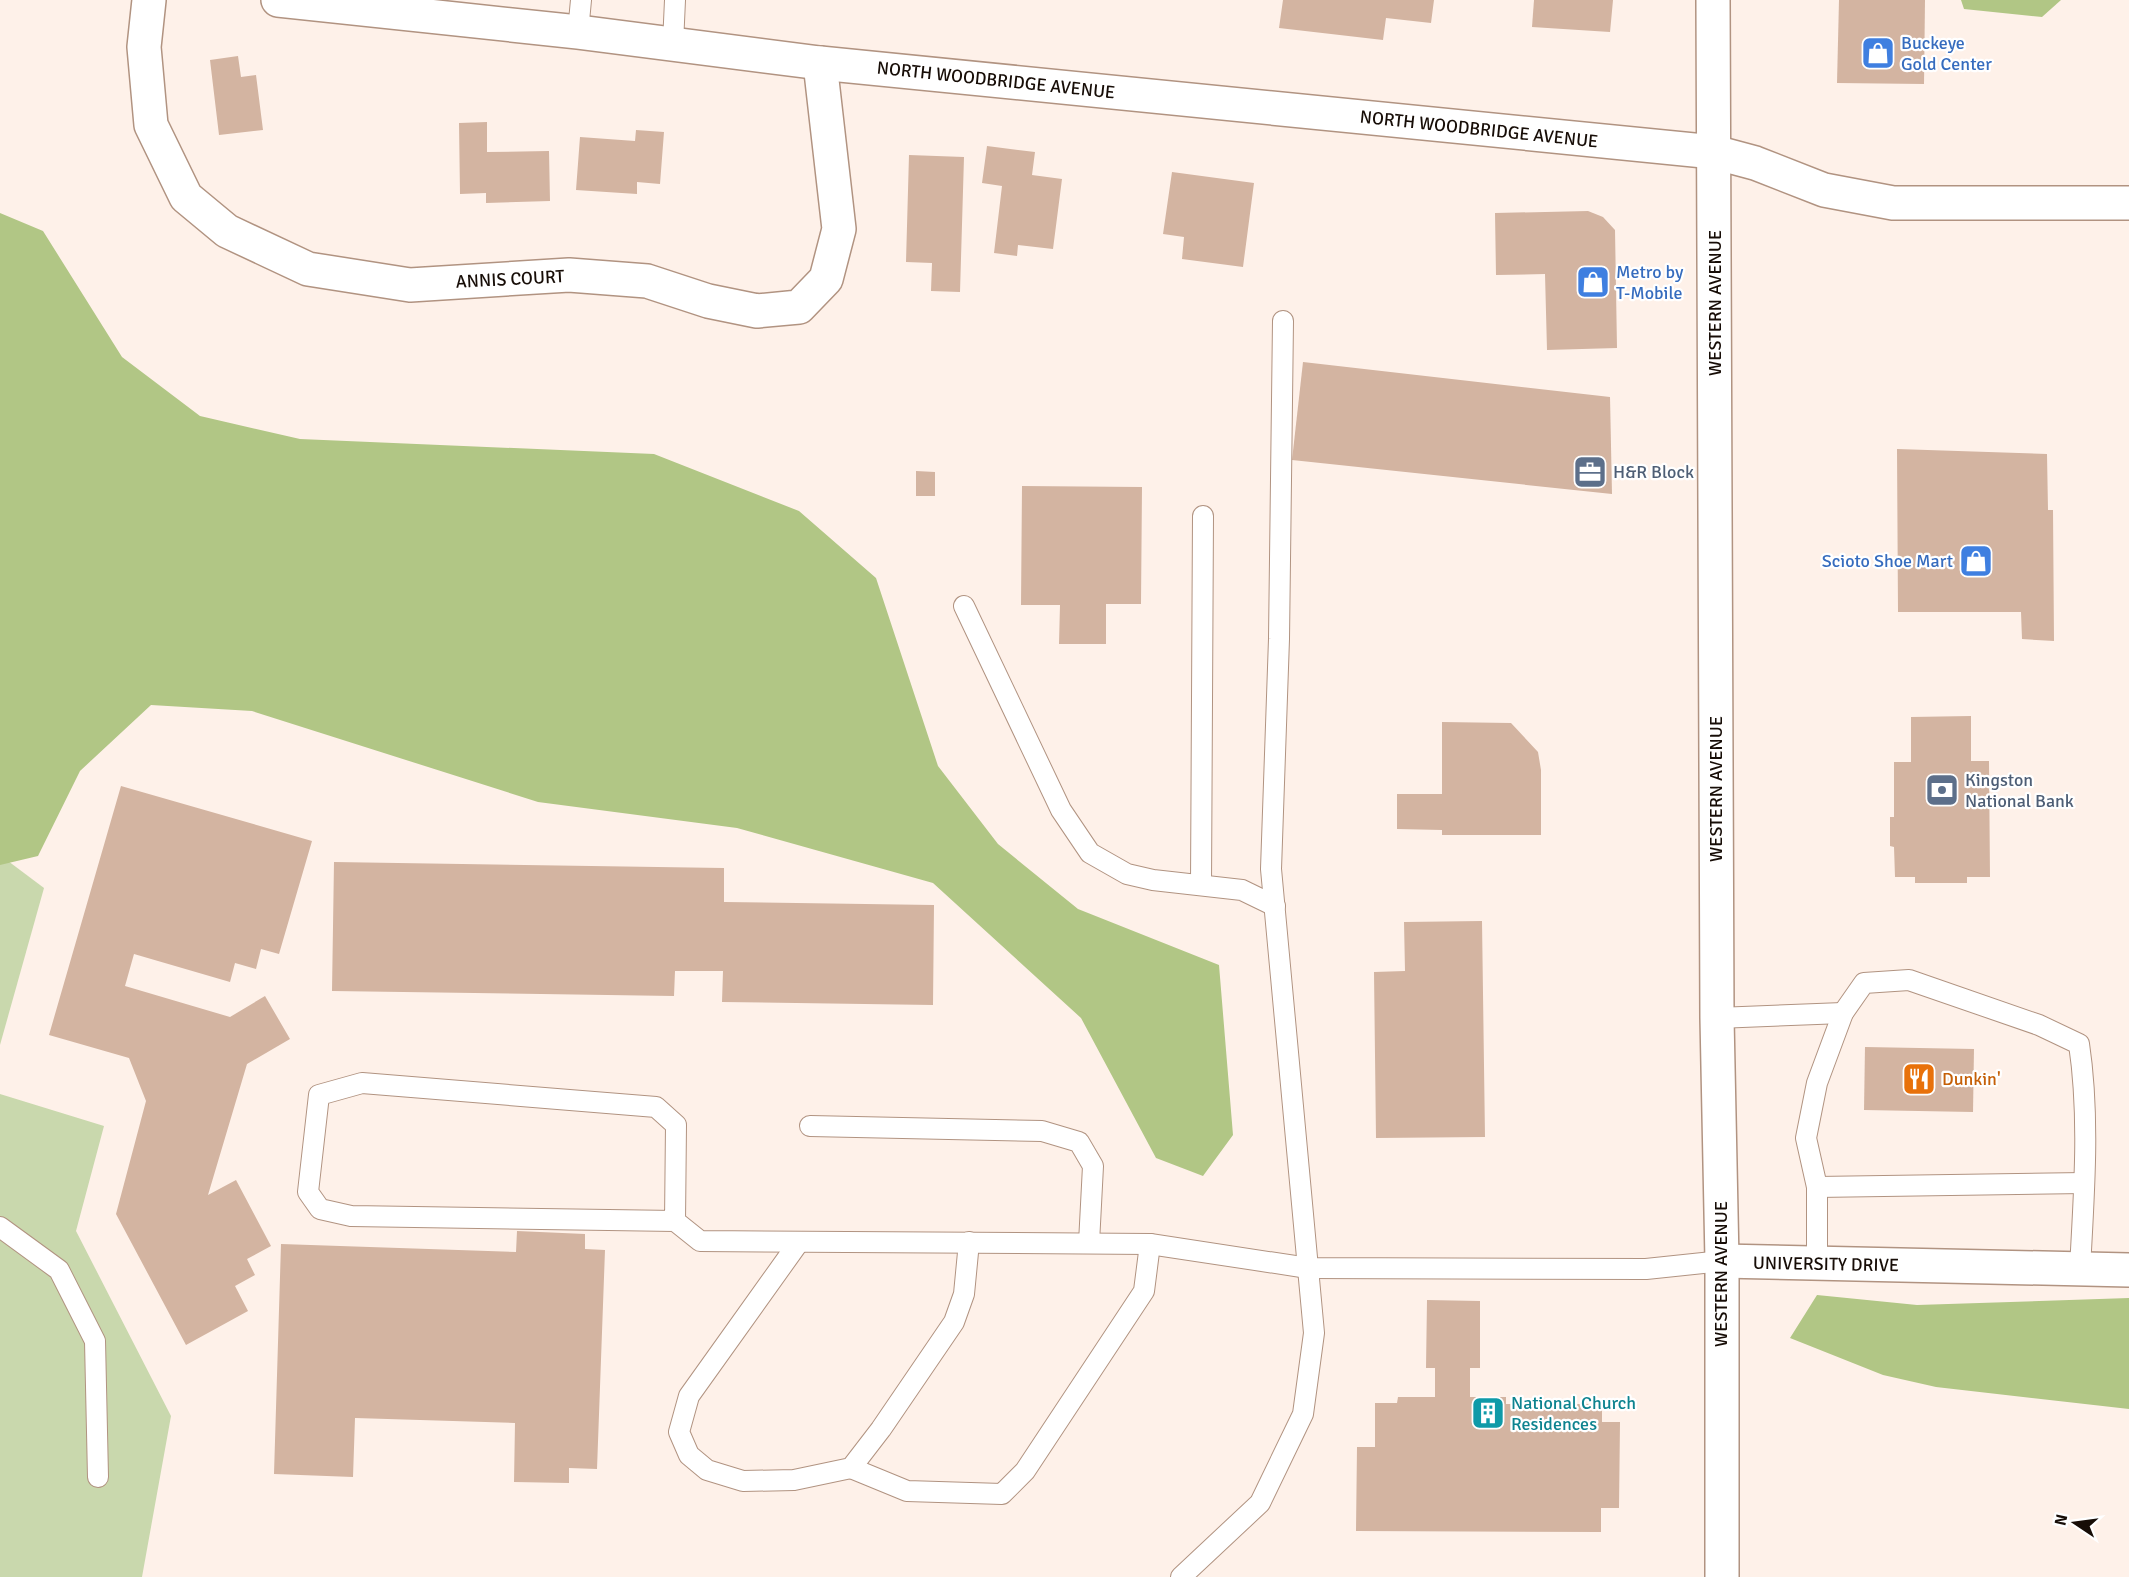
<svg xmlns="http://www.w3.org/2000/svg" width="2129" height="1577" font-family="Signika,sans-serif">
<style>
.green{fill:#c9d8ad}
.forest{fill:#b1c685}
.building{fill:#d3b4a1}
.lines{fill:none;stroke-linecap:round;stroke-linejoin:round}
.lane-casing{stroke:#b19381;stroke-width:22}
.street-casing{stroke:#b19381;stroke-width:36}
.primary-casing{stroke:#b19381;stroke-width:36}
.lane{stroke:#fff;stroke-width:20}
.street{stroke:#fff;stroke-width:33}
.primary{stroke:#fff;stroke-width:33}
.labels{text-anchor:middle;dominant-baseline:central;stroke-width:4.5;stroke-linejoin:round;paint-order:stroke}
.shop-label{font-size:18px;fill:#366cbe;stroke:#fff;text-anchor:start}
.street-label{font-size:18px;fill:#170d07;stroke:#fff}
.service-label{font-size:18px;fill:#4e5e75;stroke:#fff;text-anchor:start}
.food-label{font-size:18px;fill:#c56008;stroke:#fff;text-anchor:start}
.culture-label{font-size:18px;fill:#0d838f;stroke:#fff;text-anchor:start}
</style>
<rect width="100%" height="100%" fill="#fef1e9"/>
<g class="green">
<path d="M0 855 44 888 0 1045Z"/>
<path d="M0 1094 104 1126 76 1231 171 1416 142 1577H0Z"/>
</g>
<g class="forest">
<path d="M1961 0H2061L2042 17 1964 9Z"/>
<path d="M0 213 43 231 122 357 200 416 300 439 654 454 799 511 876 578 938 766 998 844 1078 909 1219 965 1233 1135 1203 1176 1156 1158 1081 1018 933 883 737 828 538 802 252 711 151 705 80 771 38 856 0 865Z"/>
<path d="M1817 1295 1917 1305 2129 1298V1409L1936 1387 1883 1375 1790 1338Z"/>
</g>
<g class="building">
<path d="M1283 0H1434L1431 23 1386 18 1383 40 1279 28Z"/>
<path d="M1534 0H1613L1610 32 1532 27Z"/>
<path d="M1839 0H1925L1924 84 1837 83Z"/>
<path d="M238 56 241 77 256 75 263 130 219 135 210 60Z"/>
<path d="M487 122V152L549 151 550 201 486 203V193L460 194 459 123Z"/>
<path d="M636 130 664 132 660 184 637 182V194L576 190 580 137 635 141Z"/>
<path d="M987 146 1035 152 1032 175 1062 179 1053 249 1018 245 1017 256 994 253 1002 186 982 183Z"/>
<path d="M909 155 964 157 960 292 931 291 932 263 906 262Z"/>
<path d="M1172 172 1254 183 1243 267 1182 259 1184 237 1163 234Z"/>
<path d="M1588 211 1603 217 1615 230 1617 348 1547 350 1545 274 1496 275 1495 213Z"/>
<path d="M1303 362 1610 397 1612 494 1292 460Z"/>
<path d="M1897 449 2047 454 2048 510H2053L2054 641 2022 639 2021 612H1898Z"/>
<path d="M916 471 935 472V496H916Z"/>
<path d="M1022 486 1142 487 1141 604H1106V644H1059L1060 605H1021Z"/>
<path d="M1971 716V761H1989L1990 877H1967V883H1915V877H1895L1894 847 1890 846V817H1894V762H1911V717Z"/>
<path d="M1442 722 1511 723 1538 752 1541 770V835H1442V830L1397 829V794H1442Z"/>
<path d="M121 786 312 841 279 954 261 949 256 969 235 963 230 982 134 954 125 986 230 1017 265 996 290 1039 247 1064 208 1195 236 1180 271 1246 247 1259 255 1275 235 1286 248 1311 186 1345 116 1214 146 1101 129 1058 49 1035Z"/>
<path d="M334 862 724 868V902L934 905 933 1005 722 1002 723 971H675L674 996 332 991Z"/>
<path d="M1482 921 1485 1137 1376 1138 1374 972 1405 971 1404 922Z"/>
<path d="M1865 1047 1974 1049 1973 1112 1864 1110Z"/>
<path d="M517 1231 585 1234V1249L605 1250 597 1469 569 1468V1483L514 1482 515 1423 355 1418 353 1477 274 1474 281 1244 516 1252Z"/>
<path d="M1427 1300 1480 1301V1368H1470V1397H1506V1404H1602V1422H1620L1619 1508H1601V1532L1356 1531 1357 1447H1375V1403H1397L1398 1397H1435V1368H1426Z"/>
</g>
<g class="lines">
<defs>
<g id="lane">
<path d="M578 32 581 0"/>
<path d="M673 44 675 0"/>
<path d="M964 606 1061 810 1090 853 1127 874 1153 880 1242 890 1275 906"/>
<path d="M1201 885 1203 516"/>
<path d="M1717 1018 1843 1013"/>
<path d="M810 1126 1042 1131 1079 1142 1093 1166 1089 1243"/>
<path d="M1817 1187 2084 1183"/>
<path d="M675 1221 676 1125 656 1107 362 1083 319 1095 308 1192 320 1209 351 1216 675 1221 700 1241 1150 1244 1308 1268 1646 1269 1722 1261"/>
<path d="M0 1227 59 1270 95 1341 98 1477"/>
<path d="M799 1242 689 1396 679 1432 689 1455 707 1470 743 1481 794 1480 851 1468 881 1429 954 1322 964 1294 969 1242"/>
<path d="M1817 1264V1187L1806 1138 1817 1083 1843 1013 1864 983 1909 980 2039 1025 2079 1044C2090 1117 2084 1194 2080 1268"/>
<path d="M851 1468 907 1491 1002 1494 1025 1471 1144 1291 1150 1244"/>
<path d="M1181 1577 1260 1503 1303 1414 1314 1333 1271 869 1279 639 1283 321"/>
</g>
<g id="street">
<path d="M149 0 144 47 151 125 186 197 227 231 308 269 410 285 569 275 647 281 708 301 757 311 799 307 826 279 839 229 820 63"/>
<path d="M278 0 578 32 820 63 1714 152 1755 163 1824 190 1893 203H2129"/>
<path d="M1722 1261 2129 1270"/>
</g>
<path id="primary" d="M1713 0 1717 1018 1722 1261V1577"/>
</defs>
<use href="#lane" class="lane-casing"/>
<use href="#street" class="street-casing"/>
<use href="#primary" class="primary-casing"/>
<use href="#lane" class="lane"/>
<use href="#street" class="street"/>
<use href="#primary" class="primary"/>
</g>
<defs>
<symbol id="shop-square" viewBox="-11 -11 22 22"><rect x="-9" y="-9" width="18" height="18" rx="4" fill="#3f7fe0" stroke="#fff"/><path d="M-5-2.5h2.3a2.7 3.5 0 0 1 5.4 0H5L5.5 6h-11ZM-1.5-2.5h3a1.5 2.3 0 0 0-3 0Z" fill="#fff"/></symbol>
<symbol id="office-square" viewBox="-11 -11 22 22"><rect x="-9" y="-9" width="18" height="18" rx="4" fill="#5c6f8a" stroke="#fff"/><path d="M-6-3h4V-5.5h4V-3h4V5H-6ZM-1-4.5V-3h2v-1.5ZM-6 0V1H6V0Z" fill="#fff"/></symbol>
<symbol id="bank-square" viewBox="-11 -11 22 22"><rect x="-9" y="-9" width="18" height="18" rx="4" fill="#5c6f8a" stroke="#fff"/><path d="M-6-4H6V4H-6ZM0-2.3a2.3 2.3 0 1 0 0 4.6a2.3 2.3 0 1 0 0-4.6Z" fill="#fff"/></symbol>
<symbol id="restaurant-square" viewBox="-11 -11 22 22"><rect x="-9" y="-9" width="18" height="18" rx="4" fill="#e8710a" stroke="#fff"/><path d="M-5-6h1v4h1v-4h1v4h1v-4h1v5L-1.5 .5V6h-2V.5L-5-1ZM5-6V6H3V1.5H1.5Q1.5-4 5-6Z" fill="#fff"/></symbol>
<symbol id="building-square" viewBox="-11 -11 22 22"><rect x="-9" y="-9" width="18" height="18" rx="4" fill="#0f9aa8" stroke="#fff"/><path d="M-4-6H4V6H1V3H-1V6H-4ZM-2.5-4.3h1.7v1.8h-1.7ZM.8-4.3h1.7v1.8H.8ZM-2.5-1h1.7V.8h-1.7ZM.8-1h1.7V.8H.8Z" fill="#fff"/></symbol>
</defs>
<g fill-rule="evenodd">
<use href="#shop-square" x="1859" y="34" width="38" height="38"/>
<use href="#shop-square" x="1574" y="263" width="38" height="38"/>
<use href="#office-square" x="1571" y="453" width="38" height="38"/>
<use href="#shop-square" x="1957" y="542" width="38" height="38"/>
<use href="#bank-square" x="1923" y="771" width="38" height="38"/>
<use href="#restaurant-square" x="1900" y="1060" width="38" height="38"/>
<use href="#building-square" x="1469" y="1394" width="38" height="38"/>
</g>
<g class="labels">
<g class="shop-label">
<text x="1901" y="43">Buckeye<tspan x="1901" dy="21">Gold Center</tspan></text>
<text x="1616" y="272">Metro by<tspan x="1616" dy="21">T-Mobile</tspan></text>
<text x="1953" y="561" text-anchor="end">Scioto Shoe Mart</text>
</g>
<g class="street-label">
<text transform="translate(996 80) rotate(6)">NORTH WOODBRIDGE AVENUE</text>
<text transform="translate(1479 129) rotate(6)">NORTH WOODBRIDGE AVENUE</text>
<text transform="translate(510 279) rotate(-3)">ANNIS COURT</text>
<text transform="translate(1715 303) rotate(-90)">WESTERN AVENUE</text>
<text transform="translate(1716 789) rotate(-90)">WESTERN AVENUE</text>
<text transform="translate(1826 1264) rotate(1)">UNIVERSITY DRIVE</text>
<text transform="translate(1721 1274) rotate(-90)">WESTERN AVENUE</text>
</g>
<g class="service-label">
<text x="1613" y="472">H&amp;R Block</text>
<text x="1965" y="780">Kingston<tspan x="1965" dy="21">National Bank</tspan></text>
</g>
<g class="food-label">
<text x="1942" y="1079">Dunkin'</text>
</g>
<g class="culture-label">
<text x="1511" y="1403">National Church<tspan x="1511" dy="21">Residences</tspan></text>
</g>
</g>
<g transform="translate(2075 1523) rotate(283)" stroke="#ffffff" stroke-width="4.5" paint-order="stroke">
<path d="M0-4.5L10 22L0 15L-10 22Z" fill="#170d07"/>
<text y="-9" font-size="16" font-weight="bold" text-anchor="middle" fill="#170d07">N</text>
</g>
</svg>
